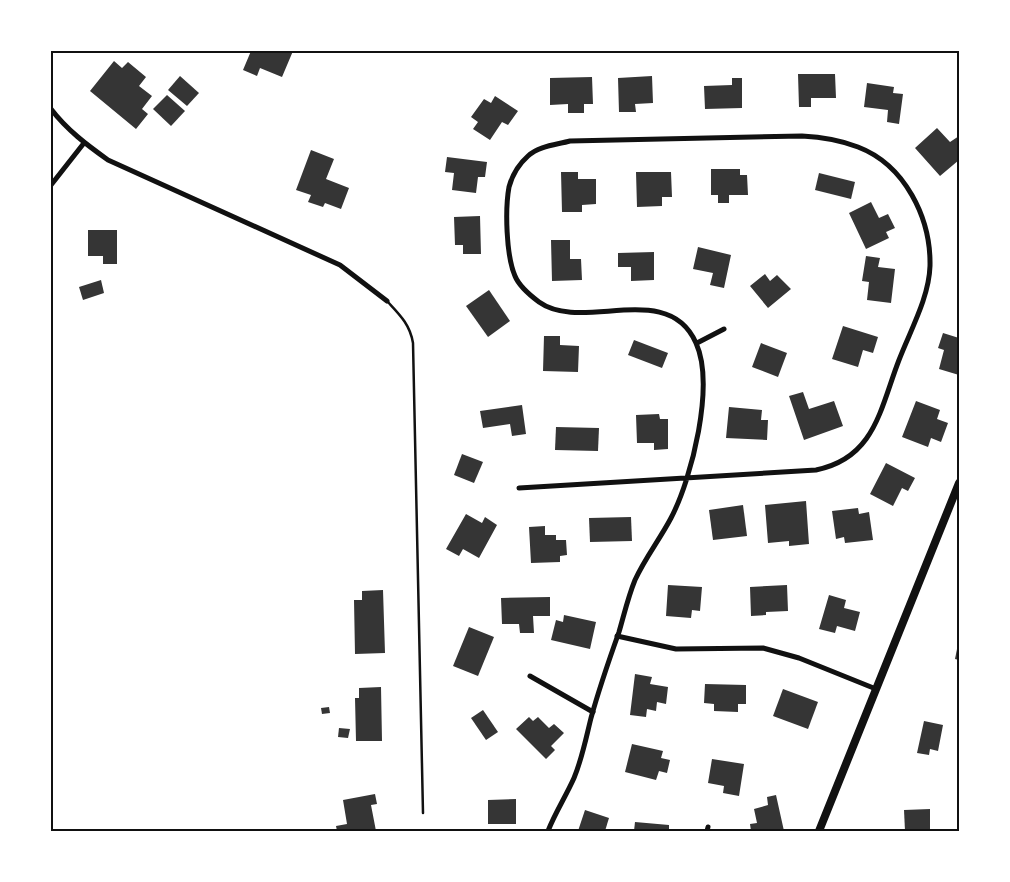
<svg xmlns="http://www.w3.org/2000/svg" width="1010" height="882" font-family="Rubik,sans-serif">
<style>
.building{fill:#353535}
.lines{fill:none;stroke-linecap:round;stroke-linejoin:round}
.service{stroke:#111;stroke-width:2.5}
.minor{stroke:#111;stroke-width:5}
.secondary{stroke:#111;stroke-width:8}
.neatline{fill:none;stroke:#111;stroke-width:2}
</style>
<rect width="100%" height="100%" fill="#fff"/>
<g class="building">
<path d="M251 51H293L282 77 260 68 257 76 243 70Z"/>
<path d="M114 61 122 68 128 62 146 77 139 86 152 96 142 109 148 114 136 129 90 91Z"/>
<path d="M798 74H835L836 98H811V107H799Z"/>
<path d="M180 76 199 93 187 106 168 90Z"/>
<path d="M652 76 653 103 635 104 636 112H619L618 78Z"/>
<path d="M592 77 593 104H584V113H568V104L550 105V78Z"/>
<path d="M732 78H742V108L705 109 704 86 732 85Z"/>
<path d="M867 83 894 87 893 93 903 94 899 124 887 122 888 110 864 107Z"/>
<path d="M167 95 185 111 171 126 153 109Z"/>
<path d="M495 96 518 111 508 125 502 122 490 140 473 129 478 122 471 117 484 99 491 103Z"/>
<path d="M937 128 950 142 959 136V160L940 176 915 148Z"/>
<path d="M311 150 334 159 326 179 349 188 341 209 325 203 323 207 308 202 311 195 296 190Z"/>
<path d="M447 157 487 162 485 177H478L476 193 452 190 454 173 445 172Z"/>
<path d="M711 169H740V175H747L748 195H729V203H718V195H711Z"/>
<path d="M561 172H578V179H596V204L582 205V212H562Z"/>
<path d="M636 172H671L672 197H662V206L637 207Z"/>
<path d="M819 173 855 182 851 199 815 190Z"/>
<path d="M871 202 879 218 888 214 895 228 886 232 889 238 866 249 849 213Z"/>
<path d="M480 216 481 254H463V245H455L454 217Z"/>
<path d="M88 230H117V264H103V256H88Z"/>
<path d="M551 240H570V259H581L582 280 552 281Z"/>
<path d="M698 247 731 255 724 288 710 285 713 273 693 269Z"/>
<path d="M654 252V280L631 281V267H618V253Z"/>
<path d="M866 256 880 258 878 267 895 269 891 303 867 300 869 282 862 281Z"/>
<path d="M765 274 770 281 777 275 791 289 768 308 750 286Z"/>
<path d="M101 280 104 293 83 300 79 287Z"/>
<path d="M489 290 510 321 488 337 466 306Z"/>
<path d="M843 326 878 337 873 353 863 350 858 367 832 359Z"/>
<path d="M943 333 959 338V375L939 369 944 350 938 348Z"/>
<path d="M544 336H560V345L579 346 578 372 543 371Z"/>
<path d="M634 340 668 353 662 368 628 355Z"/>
<path d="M761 343 787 353 778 377 752 367Z"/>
<path d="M803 392 809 409 834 401 843 426 804 440 789 396Z"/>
<path d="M916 401 940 410 937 419 948 423 941 442 931 438 928 447 902 437Z"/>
<path d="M522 405 526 434 512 436 510 424 483 428 480 411Z"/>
<path d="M729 407 762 410 761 420H768L767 440 726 438Z"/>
<path d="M659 414 660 419H668V449L654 450V443H637L636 415Z"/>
<path d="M556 427 599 428 598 451 555 450Z"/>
<path d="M462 454 483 462 474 483 454 475Z"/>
<path d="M886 463 915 478 908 491 902 488 893 506 870 494Z"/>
<path d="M806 501 809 544 789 546V541L768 543 765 505Z"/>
<path d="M743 505 747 536 713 540 709 510Z"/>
<path d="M858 508 859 514 869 512 873 540 845 543 844 537 836 539 832 511Z"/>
<path d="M466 514 482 523 485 517 497 525 479 558 463 549 459 556 446 549Z"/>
<path d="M631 517 632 541 590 542 589 518Z"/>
<path d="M545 526V535H556V540H566L567 555 560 556V562L531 563 529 527Z"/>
<path d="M668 585 702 587 700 611 692 610 691 618 666 616Z"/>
<path d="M787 585 788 611 766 612V615L751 616 750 587Z"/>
<path d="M383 590 385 653 355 654 354 600H362V591Z"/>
<path d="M829 595 846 600 844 608 860 612 855 631 837 626 835 633 819 629Z"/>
<path d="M550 597V616H533L534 633H520L519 624H502L501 598Z"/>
<path d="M564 615 596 622 590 649 551 640 556 620 563 622Z"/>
<path d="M469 627 494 637 478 676 453 666Z"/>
<path d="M958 644H959V660L955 659Z"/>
<path d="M635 674 652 677 650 684 668 687 666 704 657 702 656 711 647 709 646 717 630 715Z"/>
<path d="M705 684 746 685V704H738V712L714 711V704L704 703Z"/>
<path d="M381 687 382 741H356L355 698H359V688Z"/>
<path d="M783 689 818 702 808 729 773 716Z"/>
<path d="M329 707 330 713 322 714 321 708Z"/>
<path d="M483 710 498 732 486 740 471 718Z"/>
<path d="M529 717 533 721 538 717 549 728 554 724 564 733 551 746 555 750 546 759 516 729Z"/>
<path d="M924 721 943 725 938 751 930 749 929 755 917 753Z"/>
<path d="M339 728 350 729 348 738 338 737Z"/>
<path d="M632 744 663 751 661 758 670 760 667 773 659 771 656 780 625 772Z"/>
<path d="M712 759 744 764 739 796 723 793 724 786 708 783Z"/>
<path d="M375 794 377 804 371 805 376 831H337L336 826 347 824 343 800Z"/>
<path d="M776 795 784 831H751L750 824 757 823 754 809 768 805 767 797Z"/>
<path d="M516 799V824H488V800Z"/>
<path d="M930 809V831H905L904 810Z"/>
<path d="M585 810 609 818 605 831H578Z"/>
<path d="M635 822 669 825V831H634Z"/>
</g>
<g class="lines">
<path class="service" d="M387 301C399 314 410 324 413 343L423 813"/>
<g class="minor">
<path d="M51 109C67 130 87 145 108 160L340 265 387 301"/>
<path d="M51 185 84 143"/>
<path d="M697 343 724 329"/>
<path d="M519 488 816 470C875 458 880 409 899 360 910 331 929 298 930 266 931 218 905 165 858 147 840 140 822 137 802 136L570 141C555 145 539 146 528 156 519 164 512 176 509 187 505 209 506 255 515 276 519 286 531 296 539 302 582 333 668 279 696 343 715 385 692 478 671 518 660 539 645 558 635 580 628 597 624 615 619 632 609 660 599 689 591 718 586 738 582 759 574 778 566 796 555 813 548 831"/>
<path d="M617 636 676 649 763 648 799 658 876 689"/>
<path d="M530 676 593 712"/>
<path d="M707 831 708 827"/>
</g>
<path class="secondary" d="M819 831 959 483"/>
</g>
<rect width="1010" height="882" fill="none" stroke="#ffffff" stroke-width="105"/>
<rect x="52" y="52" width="906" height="778" class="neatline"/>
</svg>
